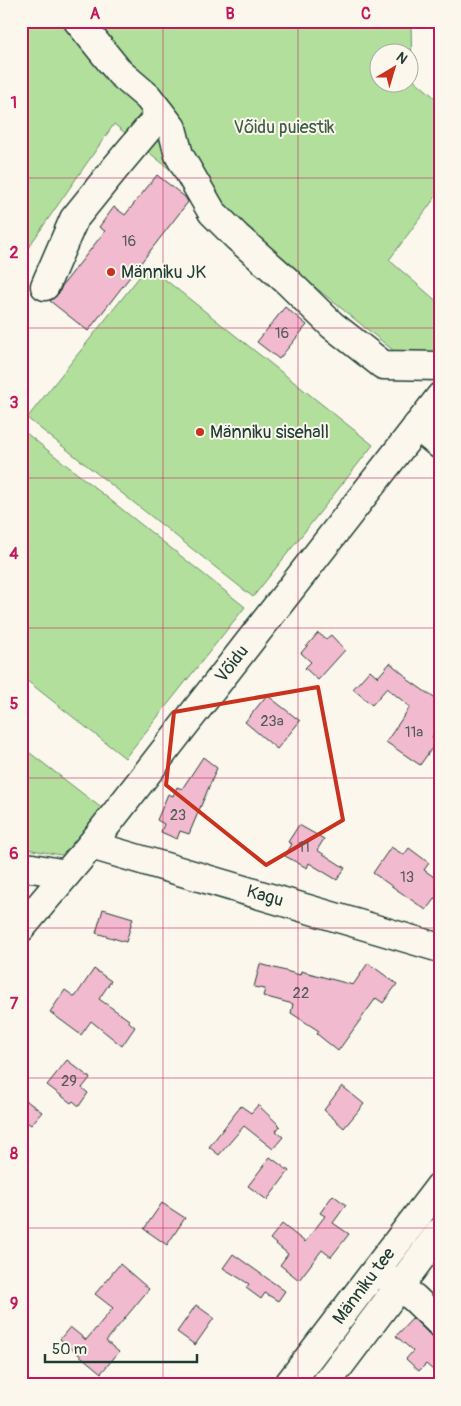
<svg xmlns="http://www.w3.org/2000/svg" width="461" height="1406" font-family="Pangolin,sans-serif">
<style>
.green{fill:#b3df9d;stroke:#698e68;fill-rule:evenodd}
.building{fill:#f2bacf;stroke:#1f3d34}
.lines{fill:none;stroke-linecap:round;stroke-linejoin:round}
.minor-casing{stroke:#1f3d34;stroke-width:31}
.minor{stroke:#fbf7ec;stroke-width:28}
.marked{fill:none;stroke:#c8321e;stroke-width:4;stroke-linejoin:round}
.grid{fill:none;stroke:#c2185b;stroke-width:1;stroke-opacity:0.55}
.poi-dot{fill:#c8321e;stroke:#fbf7ec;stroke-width:2}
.labels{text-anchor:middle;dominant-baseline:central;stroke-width:4;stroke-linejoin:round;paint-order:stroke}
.number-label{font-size:15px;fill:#545c5b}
.park-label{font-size:18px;fill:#3d5d49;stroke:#fbf7ec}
.poi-label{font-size:18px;fill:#1f3d34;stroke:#fbf7ec;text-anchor:start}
.street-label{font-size:18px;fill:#1f3d34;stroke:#fbf7ec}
.neatline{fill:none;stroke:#c2185b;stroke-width:2}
.grid-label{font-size:16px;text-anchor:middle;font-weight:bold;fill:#c2185b}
</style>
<rect width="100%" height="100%" fill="#fbf7ec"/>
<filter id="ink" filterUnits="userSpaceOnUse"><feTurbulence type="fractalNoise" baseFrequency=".02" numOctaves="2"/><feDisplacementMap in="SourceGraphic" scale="10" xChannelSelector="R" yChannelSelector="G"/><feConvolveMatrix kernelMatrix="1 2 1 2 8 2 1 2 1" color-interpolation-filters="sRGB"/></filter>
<g filter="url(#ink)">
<g class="green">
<path d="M21 21H411L412 78 440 102V191L389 260 440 304V370L431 381 114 124 21 258ZM378 52H408V82H378Z"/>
<path d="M148 266 373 445 253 597 27 418Z"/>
<path d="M21 429 245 607 125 758 21 676Z"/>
<path d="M21 746 104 810 67 856 21 848Z"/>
</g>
<g class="building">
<path d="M157 175 185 197 188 202 88 331 50 301 59 293 62 286 105 231 99 227 114 207 125 215Z"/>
<path d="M285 307 307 325 279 359 257 342Z"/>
<path d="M318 633 326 639 331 635 345 650 318 680 305 668 311 662 301 653Z"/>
<path d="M390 663 408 678 407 679 440 702V726L432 737 437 741 420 765 386 742 410 707 387 688 372 705 353 689 370 670 378 677Z"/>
<path d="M267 695 300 721 277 749 245 722Z"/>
<path d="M203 757 217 768 189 834 180 831 177 839 161 832 164 824 157 820 168 794 173 796 177 787 182 789Z"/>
<path d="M299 825 324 839 317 850 345 868 337 880 309 863 307 868 285 856 292 844 288 842Z"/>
<path d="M391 847 404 855 409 848 429 863 424 870 440 881V891L426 910 373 873Z"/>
<path d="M103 909 133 918 126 942 96 933Z"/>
<path d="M368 963 397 984 383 1003 376 998 338 1051 317 1034 319 1031 291 1013 293 1004 263 996 265 989 254 987 260 964 300 975 301 971 353 985Z"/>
<path d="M94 969 111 981 99 999 129 1020V1022L135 1027 122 1046 91 1021 81 1035 50 1012 65 990 75 997Z"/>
<path d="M67 1060 90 1078 82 1088 88 1093 79 1106 73 1101 71 1103 47 1085Z"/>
<path d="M342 1086 364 1104 344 1128 324 1110Z"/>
<path d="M21 1097 42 1112 31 1125 21 1118Z"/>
<path d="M258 1105 280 1126 276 1131 283 1137 273 1149 244 1126 219 1155 209 1147 241 1106 251 1113Z"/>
<path d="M270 1157 289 1171 267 1200 248 1186Z"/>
<path d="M333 1195 346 1205 333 1223 349 1234 331 1257 322 1250 299 1280 280 1265 288 1254 270 1239 282 1224 305 1242 325 1216 320 1213Z"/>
<path d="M162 1203 185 1218 167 1245 144 1229Z"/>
<path d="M233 1254 285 1291 278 1301 265 1293 261 1299 246 1288 249 1284 223 1268Z"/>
<path d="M120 1264 149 1289 106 1341 119 1352 101 1373 60 1339 70 1327 86 1340 113 1308 95 1294Z"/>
<path d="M196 1305 214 1318 195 1345 177 1332Z"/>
<path d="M413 1318 430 1335 436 1338H440L433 1347 440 1353V1376L426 1364 419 1371 406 1359 413 1351 396 1336Z"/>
</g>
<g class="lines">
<defs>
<g id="minor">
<path d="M78 21 120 73 148 97 172 128 179 155 212 212 237 237 287 281 332 325 383 365 440 366"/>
<path d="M45 286 74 219 116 167 152 124 160 113"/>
<path d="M417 426 440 445"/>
<path d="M91 845 440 948"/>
<path d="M21 866 66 874"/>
<path d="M21 928 91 845 440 397"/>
<path d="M384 1275 414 1298 440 1323"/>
<path d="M288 1385 440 1186"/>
<path d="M325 1385 440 1232"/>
</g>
</defs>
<use href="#minor" class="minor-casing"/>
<use href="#minor" class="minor"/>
</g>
</g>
<path class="marked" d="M318 687 343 820 266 865 166 785 174 712Z"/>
<path class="grid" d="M163 21V1385M298 21V1385M21 178H440M21 328H440M21 478H440M21 628H440M21 778H440M21 928H440M21 1078H440M21 1228H440"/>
<g class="poi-dot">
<circle cx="111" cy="272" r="5"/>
<circle cx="200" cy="432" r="5"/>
</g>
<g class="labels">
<g class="number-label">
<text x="129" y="241">16</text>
<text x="282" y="333">16</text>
<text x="272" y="721">23a</text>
<text x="414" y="732">11a</text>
<text x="178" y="815">23</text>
<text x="304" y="847">11</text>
<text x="407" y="877">13</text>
<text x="301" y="993">22</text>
<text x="69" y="1081">29</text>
</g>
<g class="park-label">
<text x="284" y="127">Võidu puiestik</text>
</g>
<g class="poi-label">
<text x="121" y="272">Männiku JK</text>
<text x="210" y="432">Männiku sisehall</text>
</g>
<g class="street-label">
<text transform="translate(232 664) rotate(-52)">Võidu</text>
<text transform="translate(265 896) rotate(16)">Kagu</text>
<text transform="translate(364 1286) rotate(-53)">Männiku tee</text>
</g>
</g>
<rect width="461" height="1406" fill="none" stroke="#fbf7ec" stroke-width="55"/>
<g transform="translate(394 68) rotate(38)"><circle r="24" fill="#fbf7ec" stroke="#a3ada2"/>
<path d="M0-4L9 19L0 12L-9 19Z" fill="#c8321e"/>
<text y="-8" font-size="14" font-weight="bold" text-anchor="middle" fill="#1f3d34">N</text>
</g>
<path d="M45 1354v8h152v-8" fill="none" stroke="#1f3d34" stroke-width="2.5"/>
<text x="52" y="1354" font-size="15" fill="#1f3d34" stroke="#fbf7ec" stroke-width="4" paint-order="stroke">50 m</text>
<rect x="28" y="28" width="406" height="1350" class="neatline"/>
<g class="grid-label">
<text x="95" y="19">A</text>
<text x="230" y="19">B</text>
<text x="366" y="19">C</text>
<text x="14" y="108">1</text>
<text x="14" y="258">2</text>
<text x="14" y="408">3</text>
<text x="14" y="559">4</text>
<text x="14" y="709">5</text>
<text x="14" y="859">6</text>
<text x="14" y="1009">7</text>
<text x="14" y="1159">8</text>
<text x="14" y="1309">9</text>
</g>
</svg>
